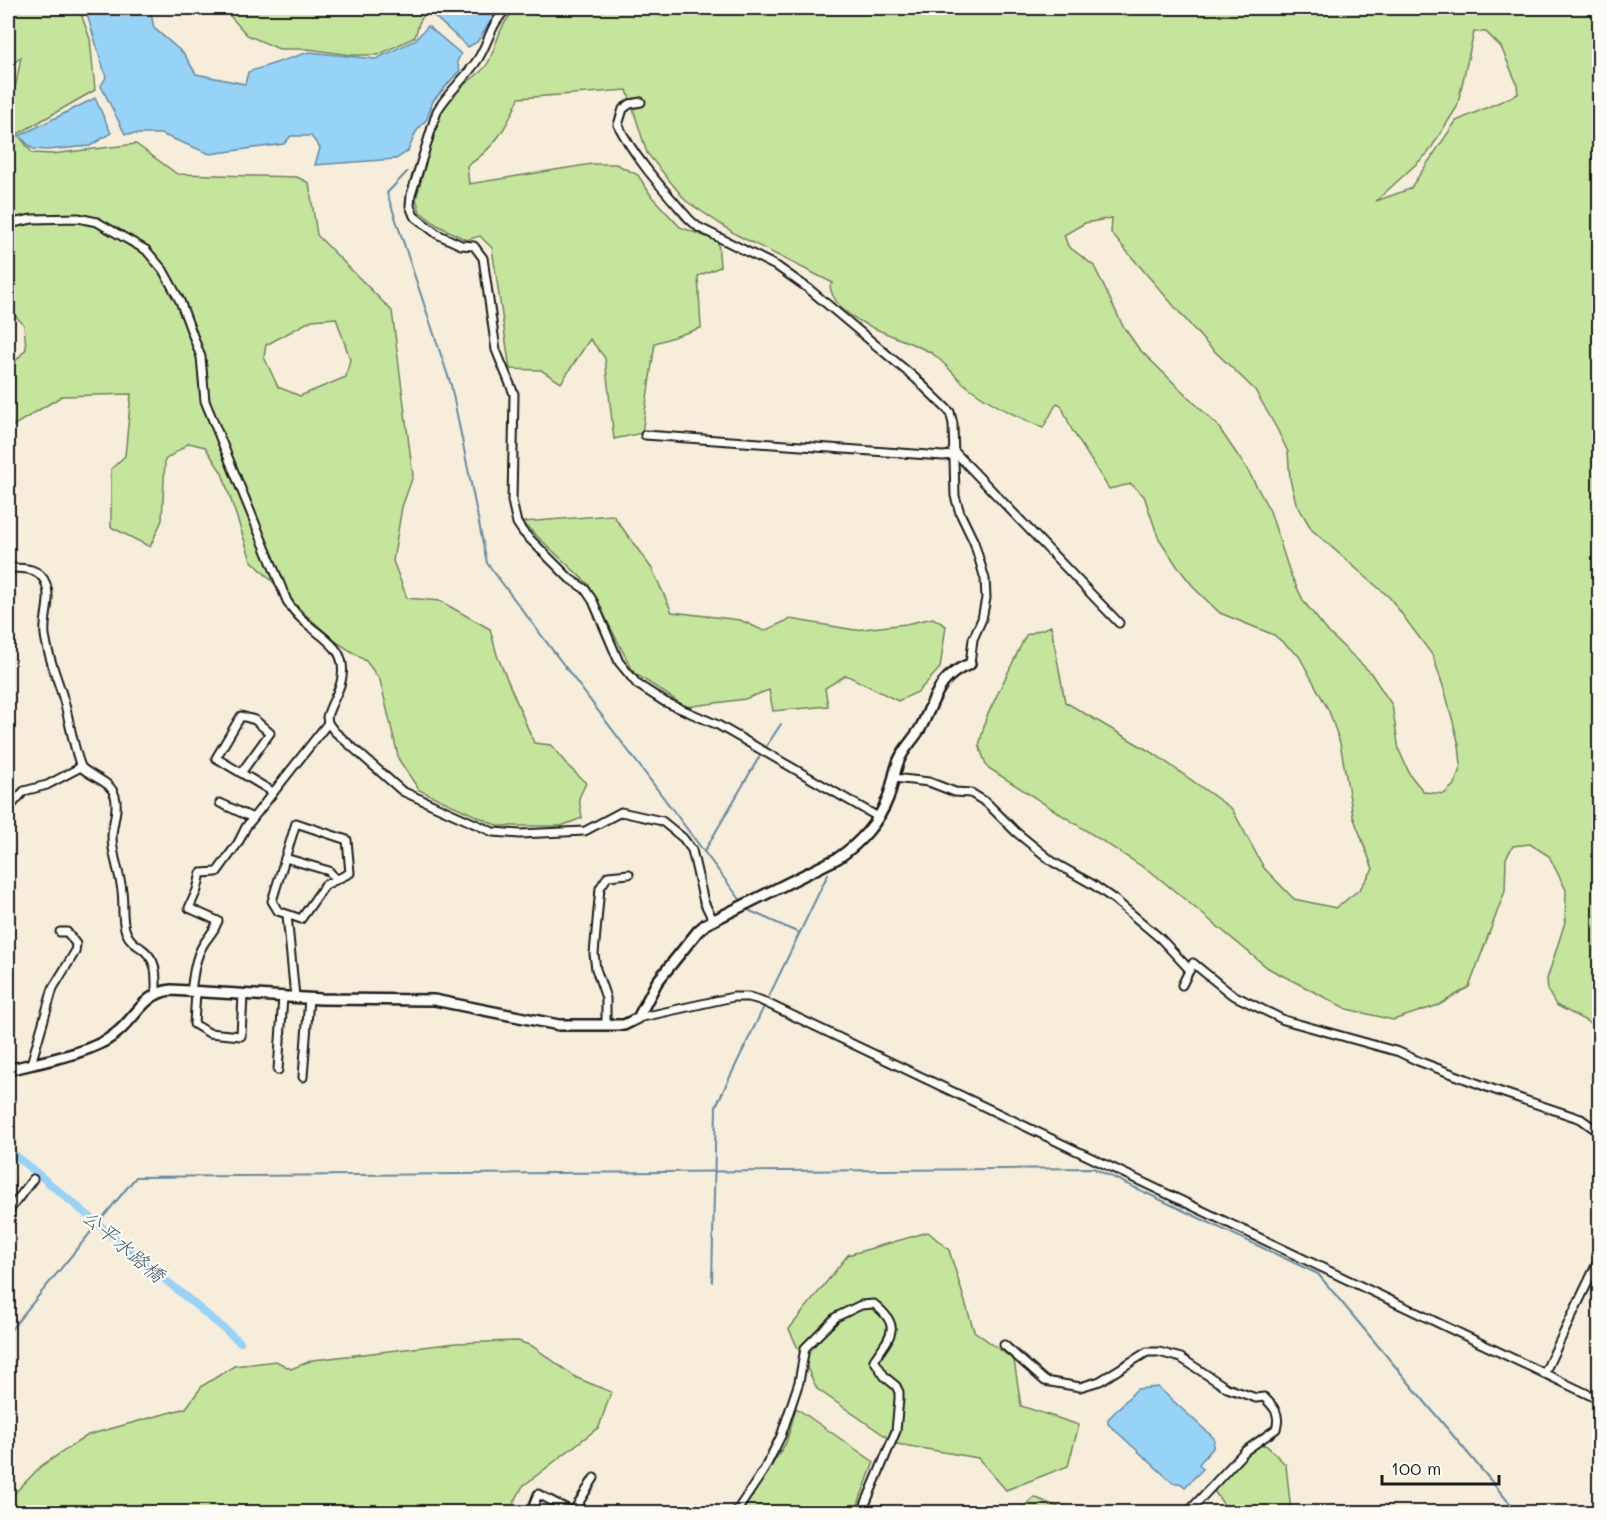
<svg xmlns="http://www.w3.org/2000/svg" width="1607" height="1520" font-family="Mali,'Klee One',sans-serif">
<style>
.green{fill:#c5e59d;stroke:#70805c;stroke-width:1.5;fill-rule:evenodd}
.water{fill:#97d2f7;stroke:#66899f;stroke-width:1.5}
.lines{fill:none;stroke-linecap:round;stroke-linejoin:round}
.stream{stroke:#66899f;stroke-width:2}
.canal{stroke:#97d2f7;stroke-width:8}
.street-casing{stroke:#1c1c1c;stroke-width:11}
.secondary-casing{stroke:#1c1c1c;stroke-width:14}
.street{stroke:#fdfcf7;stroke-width:7}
.secondary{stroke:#fdfcf7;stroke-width:9}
.labels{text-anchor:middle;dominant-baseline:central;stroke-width:4.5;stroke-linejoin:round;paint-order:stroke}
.water-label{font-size:20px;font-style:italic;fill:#475c69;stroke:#fdfcf7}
</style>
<rect width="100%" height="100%" fill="#f6eddb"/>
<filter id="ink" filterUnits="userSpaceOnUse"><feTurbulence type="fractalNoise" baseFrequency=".0167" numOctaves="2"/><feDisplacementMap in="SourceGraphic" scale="12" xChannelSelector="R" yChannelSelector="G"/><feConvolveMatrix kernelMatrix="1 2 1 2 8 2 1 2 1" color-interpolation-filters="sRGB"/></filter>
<g filter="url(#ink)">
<g class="green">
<path d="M8 8H79L90 39 95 90 18 134 32 153 52 154 136 144 177 174 297 177 309 183 317 235 392 311 413 476 402 507 393 561 407 598 440 601 490 629 497 655 534 743 551 745 568 766 586 783 579 798 582 818 561 826H498L419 790 399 760 380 680 366 661 335 641 305 614 251 560 222 473 205 447 189 443 165 460 162 520 150 547 111 527V469L125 456 131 394 62 396 8 429V370L26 349 24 325 8 308V98L16 84 21 57 8 68ZM336 318 350 359 346 377 300 396 278 387 264 357 266 345 312 320Z"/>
<path d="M223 8H428L419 23 415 37 378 55H351L308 49H279L247 35Z"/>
<path d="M520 8H1599V1028L1556 1005 1548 991 1547 979 1565 922 1566 890 1549 856 1530 844 1513 846 1506 858 1505 891 1469 987 1439 1005 1393 1020 1347 1009 1268 968 1154 874 987 767 979 746 986 718 1026 635 1051 626 1065 702 1156 755 1232 809 1264 868 1294 899 1336 908 1360 889 1373 869 1353 816 1340 743 1329 711 1299 656 1274 635 1220 613 1196 590 1177 566 1158 537 1144 496 1131 484 1109 489 1072 430 1061 405 1057 403 1043 428C1012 414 990 404 963 383 953 374 944 362 933 354 904 336 836 325 830 286L833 283 737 235 686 201 647 153 627 90 519 98C507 127 494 149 467 166L469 184 592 164H616L638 175 652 197 680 227 718 241 720 267 698 276 701 328 655 343 642 433 614 439 605 358 590 339 561 383 541 370 510 369 492 248 480 236 466 240 437 225 420 212 416 199C424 172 435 118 450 97 460 84 480 77 488 63 498 44 499 19 520 8ZM1474 32H1486L1501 47 1517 84 1518 94 1456 121 1410 189 1376 201 1428 153 1457 107ZM1112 218 1111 233 1205 342 1255 390 1277 429 1288 452 1290 479 1296 503 1312 530 1390 598 1433 656 1446 695 1459 745 1461 765 1455 784 1444 794 1424 792 1410 775 1399 750 1392 705 1370 672 1329 633 1304 602 1290 573 1270 511 1247 469 1217 425 1139 349 1123 326 1094 266 1068 246 1064 235 1085 223Z"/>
<path d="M613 515 652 569 672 612 740 620 764 631 790 619 855 630 906 624 933 618 946 626 940 668 918 692 898 701 846 675 825 688 828 706 773 711 769 690 745 699 686 707 634 673 588 584 522 522Z"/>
<path d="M928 1232 949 1250 974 1331 1014 1360 1021 1406 1079 1425 1068 1466 1006 1490 978 1458 897 1444 817 1389 789 1329 848 1255Z"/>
<path d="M518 1341 532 1346 577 1378 611 1392 599 1427 523 1486 509 1512H8V1500L41 1466 88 1435 186 1408 202 1386 234 1366 276 1361 291 1369 313 1360 456 1343Z"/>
<path d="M796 1408 874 1462 855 1512H742L786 1443Z"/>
<path d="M1261 1444 1267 1446 1286 1465 1291 1512H1229L1212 1488 1234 1466Z"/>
<path d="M1034 1497 1070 1512H1018Z"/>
</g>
<g class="water">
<path d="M85 8H150L154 28 184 54 196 74 245 84 248 72 309 52 376 59 415 40 428 26 461 54 457 62 460 70 433 101 427 119 416 132 408 151 396 159 315 165 320 148 311 136H291L284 144 210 154 161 134H125L101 86 106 77Z"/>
<path d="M439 8H500L477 42 468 47 434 16Z"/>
<path d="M95 98 111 133 90 146 48 150 33 149 19 136Z"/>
<path d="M1158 1387 1214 1438 1213 1448 1199 1464 1203 1469 1185 1487 1180 1483H1173L1108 1424V1419L1137 1389Z"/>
</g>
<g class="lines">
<g class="stream">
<path d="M407 172 387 193 451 385 487 563 742 902"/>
<path d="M704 852 758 759 781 724"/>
<path d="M745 906 748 910 799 933"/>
<path d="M712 1282 716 1106 828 874"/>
<path d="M8 1333 136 1177 1093 1168 1318 1274 1517 1512"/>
</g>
<path class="canal" d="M8 1149 240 1342"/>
<defs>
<g id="street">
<path d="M508 8C491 22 489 42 478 59 466 78 448 92 437 111L411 195 410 206 414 216 437 234 461 245 474 246 483 258 496 350 514 394 512 501 517 523 523 532 570 579 585 589 593 601 619 662 637 684 665 702 718 725 878 817"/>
<path d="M641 102 630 104 623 109 618 125C636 160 663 189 689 219L698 227 778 267 809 289 915 378 950 412 953 424 955 496 960 513 974 542 985 579 986 598 982 619 973 639 970 664"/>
<path d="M8 224 32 219 78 218 97 222 146 250 163 270 180 301 201 357 205 401 287 601C292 609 298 616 305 622 325 640 349 649 341 682 338 694 330 705 327 717L328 723 334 731 402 791 493 832 520 834 585 831 621 812 662 821 683 838 692 850 704 902 713 920"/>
<path d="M645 435 943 456 953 455"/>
<path d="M953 450 1119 623"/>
<path d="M8 568C23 568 40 567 46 584 52 600 43 619 45 635 48 658 58 679 64 701 70 723 73 746 81 767 92 778 110 780 115 796 119 809 112 824 112 837 112 855 120 873 122 891 124 904 121 919 126 932 129 940 135 944 141 948 158 960 156 975 156 993"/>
<path d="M241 773 270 733 255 720 241 716 216 758 273 792"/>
<path d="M894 778 929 782 955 792 971 793 987 803 1016 832 1053 862 1092 884 1115 900 1161 939 1190 970"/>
<path d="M220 803 253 818"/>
<path d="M8 809 24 791 47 785 81 767"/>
<path d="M296 823 347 840 350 873 325 885 301 919 278 911 272 901Z"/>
<path d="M285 858 329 871 336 880"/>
<path d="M287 915 295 997"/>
<path d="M1182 985 1193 963 1231 994 1284 1020 1399 1052 1418 1061 1495 1090 1569 1115 1581 1119 1600 1133"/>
<path d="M191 992C193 977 195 958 203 945 209 935 213 934 218 921L189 908 197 890 201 873 217 872 238 843 246 827 328 723"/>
<path d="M196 992 194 1024 209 1033 241 1036 243 995"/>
<path d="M638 1018 733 997H749L760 1000 1600 1400"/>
<path d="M606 1025V998L596 969 594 954 600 888 608 876 629 874"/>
<path d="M31 1064 53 988 75 952 76 944 67 932H60"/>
<path d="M278 1070 283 997"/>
<path d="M303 1077 309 998"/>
<path d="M8 1212 33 1179"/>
<path d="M1004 1345 1045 1381 1080 1387 1100 1381 1147 1352H1159L1181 1358 1227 1388 1256 1398 1264 1397C1274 1407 1281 1414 1276 1429L1245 1451 1191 1509V1512"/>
<path d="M1544 1374 1600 1257"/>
<path d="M531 1512 538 1494 573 1512"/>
<path d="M573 1512 594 1478"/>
<path d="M736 1512 764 1470 781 1436 799 1382 805 1348 836 1317 861 1305 874 1304C903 1327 890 1336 874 1360L885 1377 896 1386 899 1392V1399L896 1431 862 1512"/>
</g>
<path id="secondary" d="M8 1070C38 1062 90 1054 114 1035 135 1020 143 993 171 990L321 999 434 1000 559 1025H624L638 1018 657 982 698 931 706 924 838 858C859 844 879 822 888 798 893 785 894 770 900 758 905 747 915 738 921 727 936 698 937 677 970 664"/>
</defs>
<use href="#street" class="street-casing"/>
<use href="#secondary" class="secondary-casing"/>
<use href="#street" class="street"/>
<use href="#secondary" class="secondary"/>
</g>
</g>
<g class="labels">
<g class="water-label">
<text transform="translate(124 1245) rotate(40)">公平水路橋</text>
</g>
</g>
<rect width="1607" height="1520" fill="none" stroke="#fdfcf7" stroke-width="30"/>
<rect x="15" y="15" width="1577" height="1490" fill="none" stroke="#1c1c1c" stroke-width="2" filter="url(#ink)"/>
<path d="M1382 1475v9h117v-9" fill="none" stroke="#1c1c1c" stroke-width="3"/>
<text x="1391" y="1475" font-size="18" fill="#1c1c1c" stroke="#fdfcf7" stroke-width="4.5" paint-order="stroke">100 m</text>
</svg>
